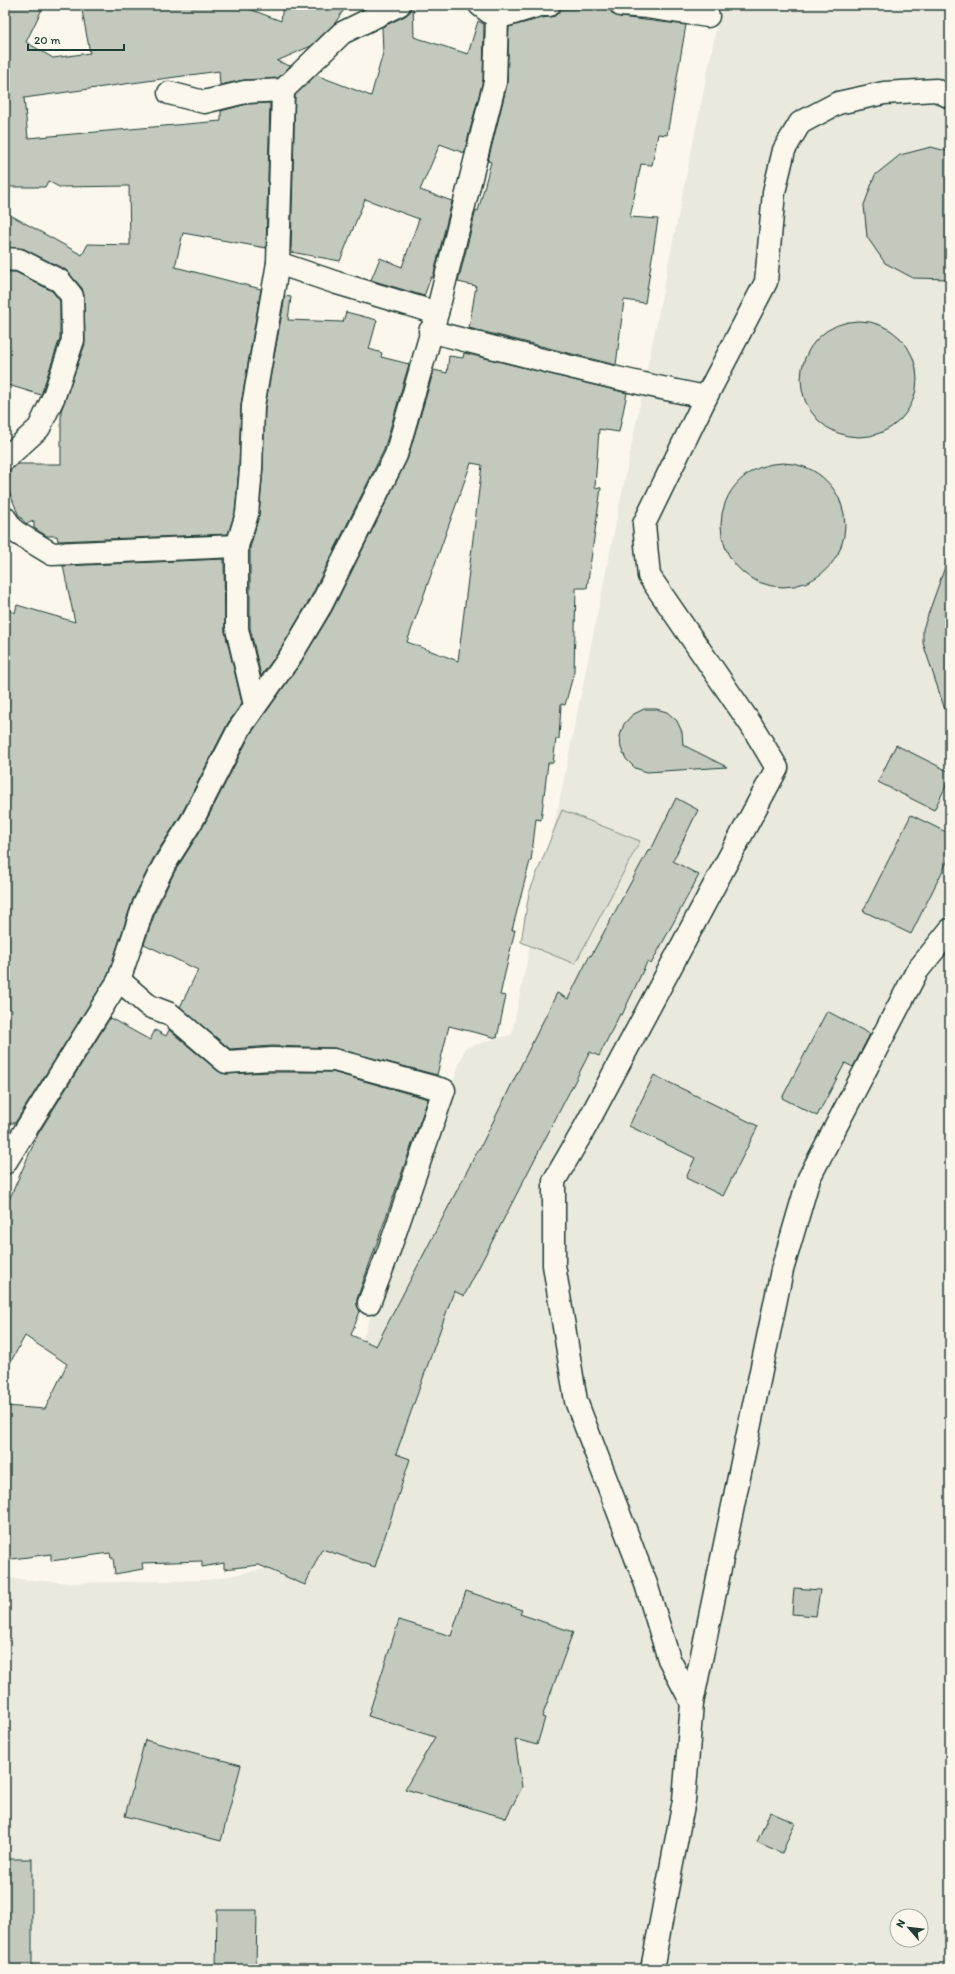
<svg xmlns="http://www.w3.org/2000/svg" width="955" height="1974" font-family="Itim,sans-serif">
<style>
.built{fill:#eae9de;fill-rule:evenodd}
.green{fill:#dbdcd1;stroke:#7d8c82}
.building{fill:#c4c9be;stroke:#1f3d34;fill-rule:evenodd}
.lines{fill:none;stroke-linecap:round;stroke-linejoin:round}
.minor-casing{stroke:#1f3d34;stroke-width:25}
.minor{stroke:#fbf7ec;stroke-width:22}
</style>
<rect width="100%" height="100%" fill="#fbf7ec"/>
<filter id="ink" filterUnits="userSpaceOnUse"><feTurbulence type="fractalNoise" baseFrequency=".025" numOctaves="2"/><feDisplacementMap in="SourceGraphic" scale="8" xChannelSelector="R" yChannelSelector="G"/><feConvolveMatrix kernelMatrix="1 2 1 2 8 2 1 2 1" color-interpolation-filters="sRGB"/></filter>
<g filter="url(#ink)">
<path class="built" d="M721 5H950V1969H5V1578L71 1583 209 1580 283 1565 465 1048 512 1034ZM897 1916H921V1940H897Z"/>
<path class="green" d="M562 810 640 841 575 964 521 942 529 893Z"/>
<g class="building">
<path d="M5 5H44L26 42 53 58 90 53 81 5H239L281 21 283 5H347L335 23 311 46 277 61 290 66 278 78 244 80 220 85 219 71 24 98 28 138 221 121V111L247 104 270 103 266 248 183 233 175 267 261 289 241 404 239 468 235 512 228 534 58 541 57 536H47L34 528V521L26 524 18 514 9 491 10 470 18 464H61V411L85 344 84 296 82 288 66 270 24 249 5 247V212L82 255 88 244 130 245 129 186 59 187 48 181 45 187H5Z"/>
<path d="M411 5H413L414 37 468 54 478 21 484 24 483 80 464 153 440 144 420 190 452 201 433 277H431L424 296 371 280 380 258 402 267 419 219 365 199 340 261 291 252 295 95 316 75 371 96 383 53 382 27 405 16 410 12Z"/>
<path d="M594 8 609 9 614 15 620 17 686 25 667 135 658 134 652 165 641 164 630 217 658 219 645 303 624 300 616 365 469 328 476 286 458 282 476 210 478 211 491 162 488 161 507 85 509 27 542 18 555 16 561 9Z"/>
<path d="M931 147 950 152V279L913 278 885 263 867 237 864 205 875 175 900 155Z"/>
<path d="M5 272H16L52 291 60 301V338L41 395 5 384Z"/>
<path d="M285 296 291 297 288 320 343 322 346 312 377 320 369 349 382 353 381 357 409 364 384 450 310 599 280 650 261 676 250 628V548L259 515 263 469 265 407Z"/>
<circle cx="859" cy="379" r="58"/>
<path d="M464 353 627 393 619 432 599 429 595 487 601 488 587 588H576L574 672 565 705 561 704 559 739H556L553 763H548L541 820 536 819 531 861H530L512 930H515L500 995 506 996 497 1038 449 1026 437 1075 334 1048 272 1046 230 1049 180 1007 198 970 144 944 156 910 175 871 204 825 250 735 300 664 332 611 407 460 434 370 447 373 449 356 463 358ZM471 463 482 465 458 661 407 642Z"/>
<circle cx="783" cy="525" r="62"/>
<path d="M224 559 225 632 242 703 228 723 182 813 153 859 133 899 108 975 15 1123H5V1026L12 1010 5 1007V753L8 751 5 747V608L15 613 17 605 75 622 63 566Z"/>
<path d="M946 564H950V709L945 710 923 643V629Z"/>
<path d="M644 709H656L667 712 677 721 682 732 683 745 727 767 647 772 635 768 626 759 621 748 620 736 624 724 632 715Z"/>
<path d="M896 745 950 772V778L934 810 878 782Z"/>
<path d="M676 798 698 810 673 861 699 875 651 964 647 962 622 1015 620 1014 599 1056 590 1052 464 1296 454 1291 396 1454 410 1459 375 1567 322 1549 305 1585 259 1565 224 1569V1563L202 1567V1561L142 1563 143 1569 115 1574 113 1558H111L110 1553 51 1561V1554L5 1560V1406L45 1409 67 1364 25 1336 5 1372V1209L38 1134 110 1018 150 1040 155 1030 166 1036 169 1030 218 1071 226 1074 272 1072H332L428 1099 357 1299V1305L360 1311 351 1335 376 1346 479 1148H480L557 993 568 999 590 955 591 956 649 849 651 850Z"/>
<path d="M911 815 950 834V856L911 934 863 911Z"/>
<path d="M827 1011 870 1034 853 1067 845 1063 817 1116 782 1098Z"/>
<path d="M654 1075 758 1126 723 1196 686 1178 695 1158 629 1126Z"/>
<path d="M794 1588 820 1590 816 1616 792 1614Z"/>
<path d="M466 1591 522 1610 520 1614 573 1632 542 1717 545 1718 537 1745 515 1739 522 1787 506 1818 405 1789 435 1737 368 1716 399 1620 451 1636Z"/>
<path d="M145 1740 241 1765 221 1841 125 1816Z"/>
<path d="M770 1812 795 1823 782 1853 757 1842Z"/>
<rect x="5" y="1859" width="27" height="110"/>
<path d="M217 1910H257L256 1969H216Z"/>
</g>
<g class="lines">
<defs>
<g id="minor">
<path d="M621 5 647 7 708 16"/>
<path d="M497 18 540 5H549"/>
<path d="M169 93 204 102 245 92 283 90 342 33 399 5"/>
<path d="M5 259 19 260 60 281 72 296 73 340 54 396 39 428 5 459"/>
<path d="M278 263 337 283 437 313"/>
<path d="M430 331C522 355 613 379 706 397L766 282 774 192 784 150 800 123 838 103 884 93 936 90 950 97"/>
<path d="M5 518 14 531 52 554 237 546"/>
<path d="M255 705 237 629V546L247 514 251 469 253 406 278 263 283 90"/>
<path d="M119 980 149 1006 170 1014 226 1062 272 1059 334 1060 444 1090 388 1253 369 1303"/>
<path d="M5 1163 119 980 144 905 164 865 193 819 239 729 290 657 321 605 396 455 437 313 495 82 497 18 480 5"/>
<path d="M692 1703 669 1659 646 1584 576 1401 554 1265V1181L583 1131 777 768 752 726 649 576 644 524 706 397"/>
<path d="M652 1969 684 1800 692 1703 782 1270 809 1178 917 971 950 930"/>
</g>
</defs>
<use href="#minor" class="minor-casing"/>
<use href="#minor" class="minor"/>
</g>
</g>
<rect width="955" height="1974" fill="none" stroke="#fbf7ec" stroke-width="20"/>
<rect x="10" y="10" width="935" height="1954" fill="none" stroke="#1f3d34" stroke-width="1.5" filter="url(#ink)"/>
<g transform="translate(909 1928) rotate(298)"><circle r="19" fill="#fbf7ec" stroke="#a3ada2"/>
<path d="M0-3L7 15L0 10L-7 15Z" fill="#1f3d34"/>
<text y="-6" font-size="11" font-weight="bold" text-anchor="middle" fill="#1f3d34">N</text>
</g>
<path d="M28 44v6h96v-6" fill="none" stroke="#1f3d34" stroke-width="2"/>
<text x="34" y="44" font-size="12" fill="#1f3d34" stroke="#fbf7ec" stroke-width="3" paint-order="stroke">20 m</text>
</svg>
